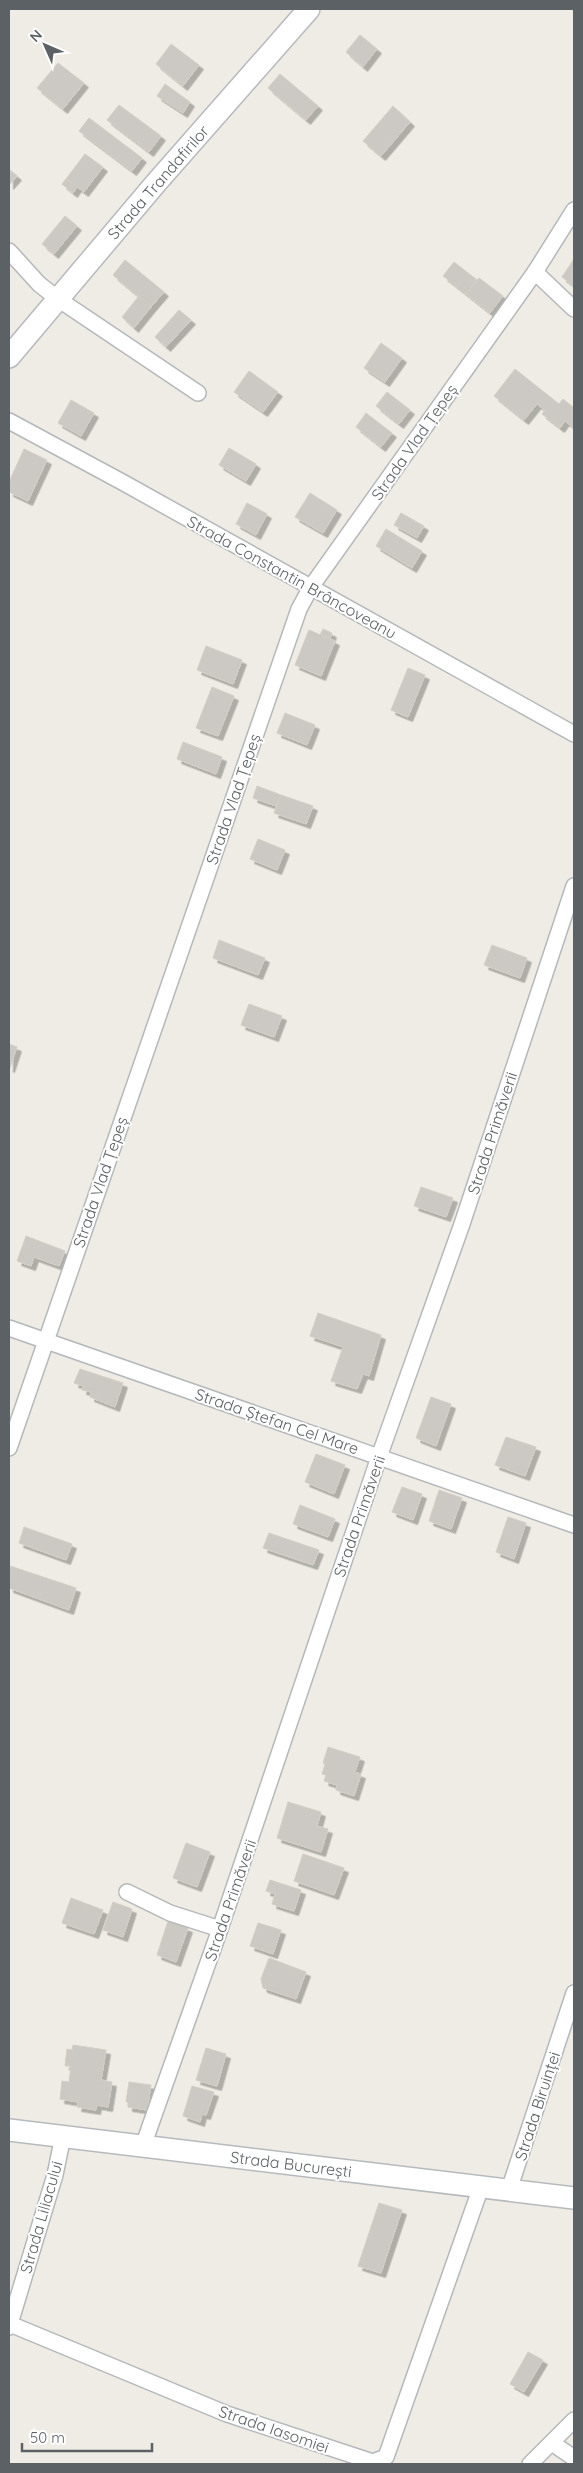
<svg xmlns="http://www.w3.org/2000/svg" width="583" height="2473" font-family="Quicksand,sans-serif">
<style>
.building{fill:#ccc9c4;stroke:#d4cdc3;filter:url(#shadow)}
.lines{fill:none;stroke-linecap:round;stroke-linejoin:round}
.street-casing{stroke:#b5b8bb;stroke-width:18}
.secondary-casing{stroke:#b6babe;stroke-width:24}
.street{stroke:#fff;stroke-width:15}
.secondary{stroke:#fff;stroke-width:21}
.labels{text-anchor:middle;dominant-baseline:central;stroke-width:4;stroke-linejoin:round;paint-order:stroke}
.street-label{font-size:16px;fill:#5c6165;stroke:#fff}
</style>
<defs>
<filter id="shadow"><feDropShadow dx="4.5" dy="4.5" stdDeviation="0" flood-color="#0004"/></filter>
</defs>
<rect width="100%" height="100%" fill="#efece5"/>
<g class="building">
<path d="M360 35 377 49 363 67 346 52Z"/>
<path d="M171 44 199 65 183 86 156 64Z"/>
<path d="M58 63 84 83 63 109 37 88Z"/>
<path d="M280 74 318 106 306 120 268 88Z"/>
<path d="M165 84 190 102 183 113 157 96Z"/>
<path d="M119 105 161 136 149 152 107 120Z"/>
<path d="M393 106 410 122 381 156 363 141Z"/>
<path d="M89 118 142 158 132 171 79 131Z"/>
<path d="M85 154 103 167 84 192 66 179Z"/>
<path d="M9 169 17 176 9 185Z"/>
<path d="M66 179 77 187 73 193 62 184Z"/>
<path d="M65 216 77 226 54 254 42 244Z"/>
<path d="M574 259V286L562 277Z"/>
<path d="M125 260 164 292 151 307 113 275Z"/>
<path d="M454 262 477 280 466 294 443 276Z"/>
<path d="M479 278 503 296 490 313 466 294Z"/>
<path d="M139 296 151 307 134 328 122 317Z"/>
<path d="M179 310 191 320 166 347 155 337Z"/>
<path d="M381 343 402 358 385 382 364 368Z"/>
<path d="M515 369 559 404 563 399 574 408V428L565 421 560 428 542 414 545 410 537 404 524 420 494 396Z"/>
<path d="M249 371 278 392 263 412 234 392Z"/>
<path d="M387 392 410 410 399 424 376 406Z"/>
<path d="M71 400 94 413 81 436 58 423Z"/>
<path d="M366 413 392 433 381 447 356 427Z"/>
<path d="M229 448 256 464 246 481 219 465Z"/>
<path d="M24 449 47 460 28 501 9 492V482Z"/>
<path d="M310 493 337 510 323 533 295 517Z"/>
<path d="M247 503 267 514 256 535 236 524Z"/>
<path d="M401 513 424 526 417 538 394 525Z"/>
<path d="M386 529 422 551 412 568 376 546Z"/>
<path d="M323 629 332 633 330 639 320 635Z"/>
<path d="M309 630 335 641 321 676 295 665Z"/>
<path d="M206 646 242 660 233 684 197 670Z"/>
<path d="M408 668 425 675 408 717 391 710Z"/>
<path d="M212 687 234 696 218 736 196 728Z"/>
<path d="M285 713 315 725 307 745 277 733Z"/>
<path d="M183 742 222 757 216 774 177 759Z"/>
<path d="M257 786 281 795 276 806 253 798Z"/>
<path d="M281 795 313 806 306 824 274 813Z"/>
<path d="M258 839 285 850 277 870 250 859Z"/>
<path d="M219 940 265 958 258 975 213 958Z"/>
<path d="M492 945 527 958 520 978 484 965Z"/>
<path d="M249 1004 282 1016 274 1037 241 1025Z"/>
<path d="M9 1044 17 1047 10 1068H9Z"/>
<path d="M421 1187 453 1198 446 1217 414 1206Z"/>
<path d="M26 1236 65 1251 59 1266 34 1257 31 1266 17 1261Z"/>
<path d="M318 1313 381 1335 369 1376 363 1374 357 1389 331 1381 343 1347 310 1336Z"/>
<path d="M80 1369 123 1383 115 1407 90 1397 91 1392 82 1390 83 1386 74 1383Z"/>
<path d="M431 1397 451 1404 436 1446 416 1438Z"/>
<path d="M506 1437 536 1447 525 1476 495 1465Z"/>
<path d="M316 1454 345 1465 334 1494 305 1482Z"/>
<path d="M402 1487 422 1494 413 1520 392 1512Z"/>
<path d="M439 1490 462 1498 451 1529 429 1521Z"/>
<path d="M300 1505 335 1519 328 1537 293 1524Z"/>
<path d="M508 1517 526 1523 514 1559 496 1552Z"/>
<path d="M24 1527 72 1544 66 1560 19 1543Z"/>
<path d="M269 1533 319 1550 313 1565 263 1548Z"/>
<path d="M10 1566 76 1588 69 1610 9 1588Z"/>
<path d="M328 1747 360 1757 355 1772 361 1774 354 1796 336 1790 337 1785 324 1781 326 1775 322 1774 325 1764 323 1763Z"/>
<path d="M288 1802 321 1812 317 1826 328 1829 321 1852 277 1838Z"/>
<path d="M186 1843 210 1852 197 1887 173 1878Z"/>
<path d="M303 1854 344 1868 334 1895 294 1881Z"/>
<path d="M270 1880 301 1890 294 1911 272 1904 275 1894 266 1891Z"/>
<path d="M71 1898 103 1910 94 1934 62 1923Z"/>
<path d="M113 1902 132 1909 123 1937 103 1930Z"/>
<path d="M168 1921 188 1928 176 1962 157 1955Z"/>
<path d="M258 1923 281 1930 273 1954 250 1946Z"/>
<path d="M269 1958 306 1972 296 1999 263 1988 261 1979Z"/>
<path d="M73 2045 106 2050 101 2080 112 2082 108 2107 97 2105 96 2110 77 2107 78 2102 60 2099 62 2081 69 2082 71 2066H65L67 2049 72 2050Z"/>
<path d="M206 2048 226 2054 217 2086 196 2080Z"/>
<path d="M129 2082 151 2085 147 2110 128 2107V2102H126Z"/>
<path d="M192 2086 214 2092 206 2115 202 2114 200 2122 183 2116Z"/>
<path d="M379 2203 402 2210 381 2273 358 2266Z"/>
<path d="M528 2352 543 2360 524 2392 510 2384Z"/>
</g>
<g class="lines">
<defs>
<g id="street">
<path d="M9 251 39 284 58 299 198 393"/>
<path d="M535 272 574 309"/>
<path d="M9 421 124 483 574 734"/>
<path d="M9 1328 574 1525"/>
<path d="M9 1448 299 609 311 587 535 272 574 210"/>
<path d="M127 1892 170 1913 220 1929"/>
<path d="M143 2146 220 1929 379 1457 462 1224 574 886"/>
<path d="M509 2190 574 1993"/>
<path d="M10 2324 227 2414 373 2462 386 2457 481 2187"/>
<path d="M9 2327 55 2175 63 2136"/>
<path d="M552 2443 574 2458"/>
<path d="M530 2464 574 2420"/>
</g>
<g id="secondary">
<path d="M9 357 156 183 309 9"/>
<path d="M9 2130 574 2198"/>
</g>
</defs>
<use href="#street" class="street-casing"/>
<use href="#secondary" class="secondary-casing"/>
<use href="#street" class="street"/>
<use href="#secondary" class="secondary"/>
</g>
<g class="labels">
<g class="street-label">
<text transform="translate(158 182) rotate(-49)">Strada Trandafirilor</text>
<text transform="translate(414 442) rotate(-55)">Strada Vlad Țepeș</text>
<text transform="translate(292 577) rotate(29)">Strada Constantin Brâncoveanu</text>
<text transform="translate(233 799) rotate(-71)">Strada Vlad Țepeș</text>
<text transform="translate(492 1133) rotate(-72)">Strada Primăverii</text>
<text transform="translate(100 1182) rotate(-71)">Strada Vlad Țepeș</text>
<text transform="translate(277 1421) rotate(19)">Strada Ștefan Cel Mare</text>
<text transform="translate(359 1516) rotate(-71)">Strada Primăverii</text>
<text transform="translate(230 1900) rotate(-71)">Strada Primăverii</text>
<text transform="translate(537 2106) rotate(-72)">Strada Biruinței</text>
<text transform="translate(291 2164) rotate(7)">Strada București</text>
<text transform="translate(41 2217) rotate(-74)">Strada Liliacului</text>
<text transform="translate(274 2429) rotate(19)">Strada Iasomiei</text>
</g>
</g>
<rect width="583" height="2473" fill="none" stroke="#5c6165" stroke-width="20"/>
<g transform="translate(45 45) rotate(315)" stroke="#ffffff" stroke-width="4" paint-order="stroke">
<path d="M0-4L9 19L0 12L-9 19Z" fill="#5c6165"/>
<text y="-8" font-size="14" font-weight="bold" text-anchor="middle" fill="#5c6165">N</text>
</g>
<path d="M22 2443v8h130v-8" fill="none" stroke="#5c6165" stroke-width="2.5"/>
<text x="30" y="2443" font-size="15" fill="#5c6165" stroke="#ffffff" stroke-width="4" paint-order="stroke">50 m</text>
</svg>
